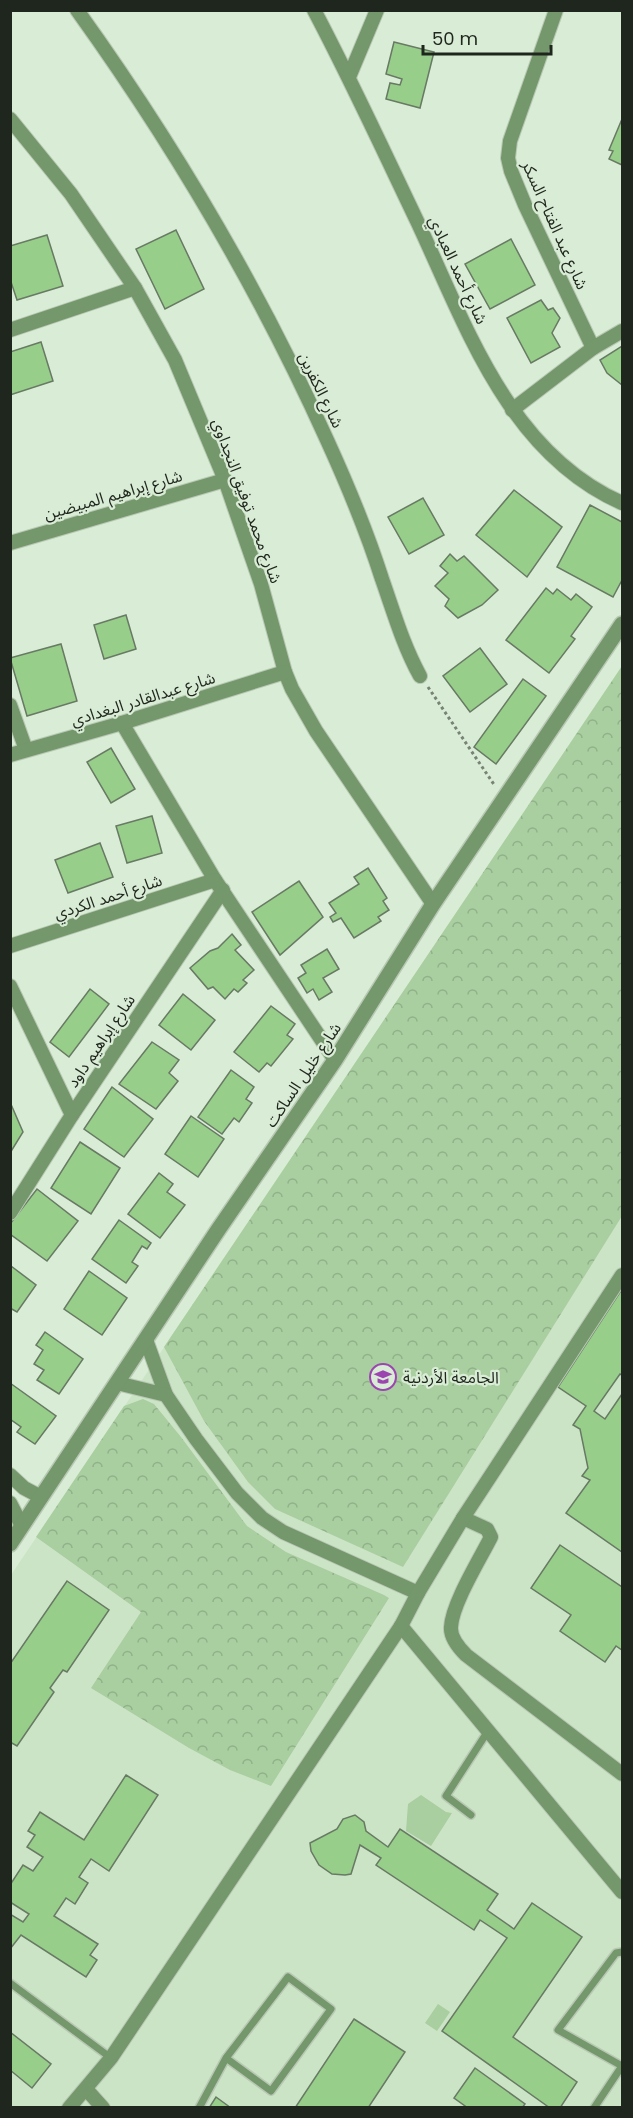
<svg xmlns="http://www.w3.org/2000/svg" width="633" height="2118" font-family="Poppins,'Noto Sans Arabic',sans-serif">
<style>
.built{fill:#cce4c6}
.forest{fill:url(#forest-crowns)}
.green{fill:#a9cea0}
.building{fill:#97ce8a;stroke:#687964;stroke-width:1.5}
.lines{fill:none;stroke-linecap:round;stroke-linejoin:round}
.service-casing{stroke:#b8c8b4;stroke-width:10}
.minor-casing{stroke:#b8c8b4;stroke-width:16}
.tertiary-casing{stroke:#b8c8b4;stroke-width:18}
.path{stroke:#778374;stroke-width:3;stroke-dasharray:3 3;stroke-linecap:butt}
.service{stroke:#74976b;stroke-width:7}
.minor{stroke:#74976b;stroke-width:14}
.tertiary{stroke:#74976b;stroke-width:15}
.labels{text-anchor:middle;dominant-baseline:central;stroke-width:4.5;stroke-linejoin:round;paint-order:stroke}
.street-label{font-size:16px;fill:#1f261d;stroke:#d9ecd5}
.poi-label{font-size:16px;fill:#1f261d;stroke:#d9ecd5;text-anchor:start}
</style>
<defs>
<pattern id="forest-crowns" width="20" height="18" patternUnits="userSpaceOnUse" patternTransform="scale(1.5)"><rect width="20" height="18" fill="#a9cea0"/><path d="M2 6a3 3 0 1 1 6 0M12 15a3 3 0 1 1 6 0" fill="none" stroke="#91b189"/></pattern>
</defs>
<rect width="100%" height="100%" fill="#d9ecd5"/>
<path class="built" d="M622 666V2107L11 2108V1575Z"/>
<g class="forest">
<path d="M622 666V1216L403 1567 275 1509 248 1482 204 1421 164 1347Z"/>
<path d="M143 1399 154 1404 181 1437 247 1526 286 1552 384 1595 389 1598 271 1786 230 1770 189 1748 91 1688 141 1612 36 1537 124 1406Z"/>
</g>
<g class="green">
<path d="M421 1795 446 1812 452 1813 431 1846 406 1831 408 1804Z"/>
<path d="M438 2004 450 2012 437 2031 425 2023Z"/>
</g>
<g class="building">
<path d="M394 42 434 52 420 108 386 99 390 83 400 85 402 79 386 74Z"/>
<path d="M622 119V165L609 159 613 151 609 150Z"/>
<path d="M176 230 204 289 165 309 136 249Z"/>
<path d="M47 235 63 286 17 300 10 279V246Z"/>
<path d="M511 239 535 285 490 309 465 264Z"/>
<path d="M541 300 548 310 553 308 560 318 552 333 560 347 531 363 507 318Z"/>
<path d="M41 342 53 381 10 395V352Z"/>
<path d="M622 346V385L607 373 600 360Z"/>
<path d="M514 490 562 527 527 577 476 535Z"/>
<path d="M423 498 444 535 409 554 388 517Z"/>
<path d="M590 505 622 522V580L613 597 557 567Z"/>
<path d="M450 554 457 561 464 556 498 590 482 605 458 618 445 606 449 599 435 586 448 573 440 566Z"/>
<path d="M546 588 553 594 557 589 571 600 576 594 592 607 571 636 575 639 549 673 506 640Z"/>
<path d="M126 615 136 649 104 659 94 625Z"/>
<path d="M61 644 77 701 27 716 10 658Z"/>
<path d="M480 648 507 684 470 712 443 676Z"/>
<path d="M523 679 546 696 496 764 474 747Z"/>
<path d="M111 748 135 789 111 803 87 762Z"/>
<path d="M152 816 162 853 127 863 116 826Z"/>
<path d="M100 843 113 877 68 893 55 860Z"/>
<path d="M368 868 387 898 383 901 389 910 378 917 381 921 354 938 341 918 333 922 330 917 336 913 329 903 359 884 354 877Z"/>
<path d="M299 881 323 917 280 955 252 912Z"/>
<path d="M232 934 241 945 235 950 254 970 243 980 247 983 238 992 234 989 225 999 213 987 208 989 190 968 210 951 218 948Z"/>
<path d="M327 949 339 969 323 978 332 992 319 1000 313 989 307 993 298 978 306 973 301 965Z"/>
<path d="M90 989 109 1004 69 1057 50 1042Z"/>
<path d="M183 994 215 1020 191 1050 159 1025Z"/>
<path d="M271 1006 295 1024 287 1035 293 1039 271 1066 267 1063 259 1072 234 1052Z"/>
<path d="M152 1042 179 1060 169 1073 178 1081 156 1109 119 1084Z"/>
<path d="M231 1070 254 1087 246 1099 252 1103 239 1122 234 1118 222 1134 198 1117Z"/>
<path d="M112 1087 153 1119 124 1157 84 1129Z"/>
<path d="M10 1102 23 1132 10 1153Z"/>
<path d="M191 1116 224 1139 198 1177 165 1154Z"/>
<path d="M80 1142 120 1168 91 1214 51 1188Z"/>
<path d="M159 1173 173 1184 167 1192 185 1205 160 1238 128 1214Z"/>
<path d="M37 1189 78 1221 47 1261 10 1234V1224Z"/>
<path d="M119 1220 151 1243 147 1249 142 1246 132 1262 138 1266 126 1283 92 1259Z"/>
<path d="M11 1266 36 1285 17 1312 10 1308Z"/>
<path d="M89 1271 127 1298 102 1335 64 1309Z"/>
<path d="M622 1289V1375L620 1374 594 1411 605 1419 622 1394V1552L566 1513 590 1480 582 1476 588 1468 580 1429 573 1425 586 1406 558 1387Z"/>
<path d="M45 1332 83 1359 59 1394 37 1380 44 1370 34 1364 43 1350 36 1345Z"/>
<path d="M10 1383 56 1416 35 1444 17 1432 21 1427 10 1419Z"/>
<path d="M560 1545 622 1587V1650L616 1646 605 1662 560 1631 571 1615 531 1588Z"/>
<path d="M67 1581 109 1610 67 1672 63 1670 50 1688 54 1692 17 1746 10 1742V1664Z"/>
<path d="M126 1775 158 1795 109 1871 91 1859 79 1877 88 1883 75 1904 66 1898 54 1916 98 1944 90 1955 97 1960 86 1977 21 1935 10 1949V1914L23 1922 29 1914 10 1902V1885L23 1865 33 1871 43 1857 27 1847 35 1835 28 1831 40 1812 84 1840Z"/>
<path d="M355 1815 364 1822 366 1831 388 1847 400 1829 498 1894 487 1910 514 1929 532 1903 582 1937 513 2037 577 2082 560 2108H550L442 2031 507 1938 480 1920 474 1930 376 1865 381 1858 360 1845 351 1874 345 1875 332 1874 319 1865 311 1851 310 1843 337 1829 343 1819Z"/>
<path d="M354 2019 405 2052 368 2108H295Z"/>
<path d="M10 2032 51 2064 32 2088 10 2070Z"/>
<path d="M475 2068 525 2104 522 2108H468L454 2098Z"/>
<path d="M216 2097 231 2108H209Z"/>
</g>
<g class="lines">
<defs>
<g id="service">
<path d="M471 1815 446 1796 488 1731"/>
<path d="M622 1952 616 1953 558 2030 622 2066"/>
<path d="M10 1983 111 2058"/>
<path d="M199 2108 226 2058 288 1977 331 2009 271 2091 226 2058"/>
<path d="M594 2108 622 2066"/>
</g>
<g id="minor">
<path d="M77 10C174 145 259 289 327 440 348 486 367 532 382 579 394 613 403 645 420 676"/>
<path d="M314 10C351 80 384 152 418 223 467 328 509 453 622 503"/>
<path d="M556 10 510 141 508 158 511 171 525 205 593 348"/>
<path d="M349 77 377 10"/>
<path d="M10 119 71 194 135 288 175 360 225 480 261 584 285 672 292 689 316 731 433 904"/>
<path d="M10 330 135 288"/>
<path d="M512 410 593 348 622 331"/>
<path d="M10 543 225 480"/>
<path d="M10 705 26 750"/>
<path d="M122 723 215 880 335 1060"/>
<path d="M10 755 122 723 285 672"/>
<path d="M10 946 215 880"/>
<path d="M10 986 72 1115"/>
<path d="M10 1213 72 1115 223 890"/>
<path d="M146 1340 166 1395 196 1439 237 1493 262 1518 283 1532 418 1593"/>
<path d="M117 1383 166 1395"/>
<path d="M10 1475 24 1488 41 1497"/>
<path d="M10 1503 22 1526"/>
<path d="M463 1518 487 1529 491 1537C480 1559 452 1604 451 1627 450 1638 459 1648 466 1655L622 1774"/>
<path d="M401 1626 622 1892"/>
<path d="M86 2089 103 2108"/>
<path d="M69 2108 111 2058 401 1626 418 1593 463 1518 622 1275"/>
</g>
<path id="tertiary" d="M10 1544 218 1230 335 1060 433 904 622 624"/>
</defs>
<use href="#service" class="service-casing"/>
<use href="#minor" class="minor-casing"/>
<use href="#tertiary" class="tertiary-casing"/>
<path class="path" d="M428 687 495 786"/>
<use href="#service" class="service"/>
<use href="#minor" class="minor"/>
<use href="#tertiary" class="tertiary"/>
</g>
<defs>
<symbol id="university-ring" viewBox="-11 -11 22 22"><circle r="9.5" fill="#d9ecd5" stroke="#9c45b1" stroke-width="1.5"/><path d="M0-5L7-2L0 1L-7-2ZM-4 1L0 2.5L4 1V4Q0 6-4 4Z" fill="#9c45b1"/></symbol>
</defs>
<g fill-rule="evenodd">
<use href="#university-ring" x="368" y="1362" width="30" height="30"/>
</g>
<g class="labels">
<g class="street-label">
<text transform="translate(555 225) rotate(66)">شارع عبد الفتاح السكر</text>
<text transform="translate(458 270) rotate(65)">شارع أحمد العبادي</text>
<text transform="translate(321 390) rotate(64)">شارع الكفرين</text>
<text transform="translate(113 495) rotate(-16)">شارع إبراهيم المبيضين</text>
<text transform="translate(247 501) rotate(70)">شارع محمد توفيق النجداوي</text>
<text transform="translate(143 699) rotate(-17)">شارع عبدالقادر البغدادي</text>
<text transform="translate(108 897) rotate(-18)">شارع أحمد الكردي</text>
<text transform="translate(101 1041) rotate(-56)">شارع إبراهيم داود</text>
<text transform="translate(303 1075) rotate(-56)">شارع خليل الساكت</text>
</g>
<g class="poi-label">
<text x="403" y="1377">الجامعة الأردنية</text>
</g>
</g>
<rect width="633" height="2118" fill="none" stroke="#1f261d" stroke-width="24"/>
<path d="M423 45v9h128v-9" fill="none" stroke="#1f261d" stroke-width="3"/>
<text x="432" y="45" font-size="18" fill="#1f261d" stroke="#d9ecd5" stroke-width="4.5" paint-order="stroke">50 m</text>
</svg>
